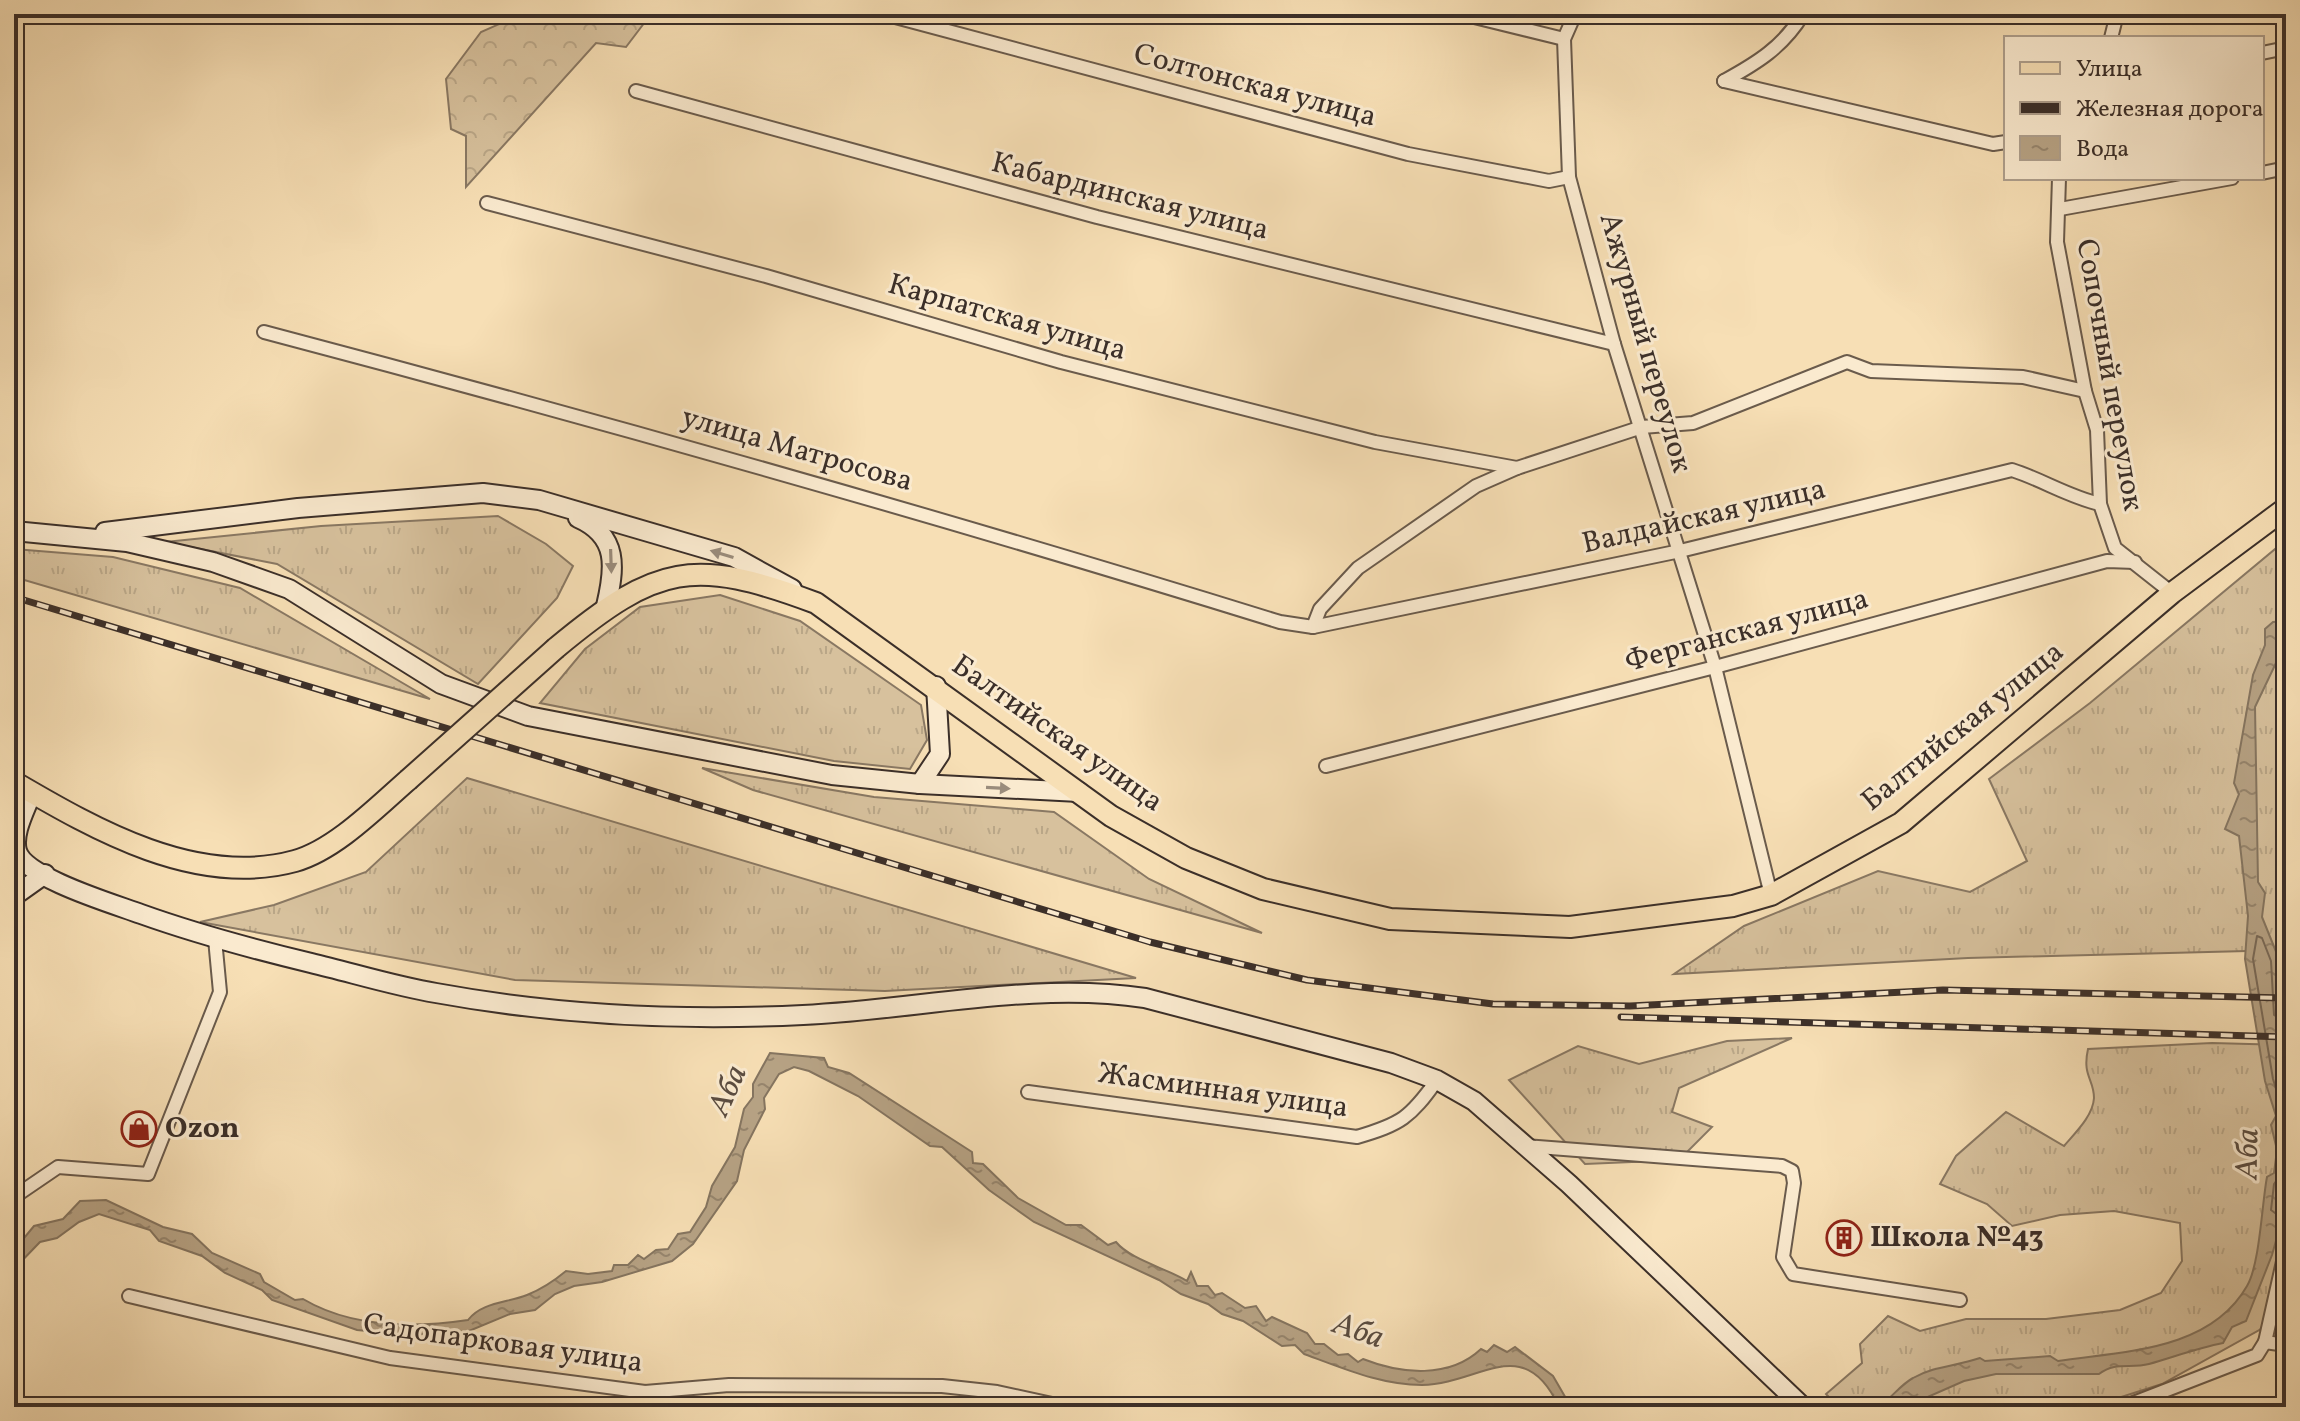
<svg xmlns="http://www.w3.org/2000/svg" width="2300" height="1421" font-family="Vollkorn,serif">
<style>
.grass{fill:url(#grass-tufts);stroke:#897863;stroke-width:2}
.forest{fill:url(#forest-crowns);stroke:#897863;stroke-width:2}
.water{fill:url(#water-ripples);stroke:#857560;stroke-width:2}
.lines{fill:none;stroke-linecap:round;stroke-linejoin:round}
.shore{stroke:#796957;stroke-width:2}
.street-casing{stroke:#6a5b4c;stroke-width:16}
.secondary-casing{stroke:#3b2f29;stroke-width:22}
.primary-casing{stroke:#3b2f29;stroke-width:24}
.street{stroke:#faeacf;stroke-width:12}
.secondary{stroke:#faeacf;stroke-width:18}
.primary{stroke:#f7dfb5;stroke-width:20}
.rail-casing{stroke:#3b2f29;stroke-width:7}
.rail{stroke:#faeacf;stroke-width:4;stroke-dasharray:12;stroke-linecap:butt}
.primary-bridge-casing{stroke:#3b2f29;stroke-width:24;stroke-linecap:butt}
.primary-bridge{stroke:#f7dfb5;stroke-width:20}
.oneway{fill:#9a8c7c}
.labels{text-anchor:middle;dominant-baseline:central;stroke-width:6;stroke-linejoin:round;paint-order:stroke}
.street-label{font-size:30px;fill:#3b2f29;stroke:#faeacf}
.poi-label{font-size:30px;font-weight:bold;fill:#3b2f29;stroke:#faeacf;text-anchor:start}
.water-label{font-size:32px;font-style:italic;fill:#5a4c40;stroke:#faeacf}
</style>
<defs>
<pattern id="grass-tufts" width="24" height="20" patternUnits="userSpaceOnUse" patternTransform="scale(2)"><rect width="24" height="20" fill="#d7c19d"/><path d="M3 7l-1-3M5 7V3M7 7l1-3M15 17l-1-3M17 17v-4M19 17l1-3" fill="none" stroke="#b9a687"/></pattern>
<pattern id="forest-crowns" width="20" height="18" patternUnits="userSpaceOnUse" patternTransform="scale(2)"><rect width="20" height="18" fill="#d7c19d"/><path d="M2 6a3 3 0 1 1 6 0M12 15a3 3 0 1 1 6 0" fill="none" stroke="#b9a687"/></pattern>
<pattern id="water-ripples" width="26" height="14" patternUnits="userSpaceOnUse" patternTransform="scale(2)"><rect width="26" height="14" fill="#b7a385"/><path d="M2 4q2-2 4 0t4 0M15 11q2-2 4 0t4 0" fill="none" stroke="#96856d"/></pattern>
</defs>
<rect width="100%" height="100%" fill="#f7dfb5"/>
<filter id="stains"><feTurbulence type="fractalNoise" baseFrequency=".0025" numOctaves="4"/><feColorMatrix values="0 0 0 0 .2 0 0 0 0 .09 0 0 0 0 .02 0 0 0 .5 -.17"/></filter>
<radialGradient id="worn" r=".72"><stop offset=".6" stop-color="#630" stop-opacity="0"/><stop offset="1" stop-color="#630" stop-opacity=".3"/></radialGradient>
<g class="grass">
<path d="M498 516 546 544 573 566 557 598 478 684 277 564 165 542 321 526Z"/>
<path d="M2286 540V950L1968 958 1674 974 1744 926 1878 871 1970 892 2027 861 1989 779 2090 703Z"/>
<path d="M14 549 113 557 240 588 430 699 14 577Z"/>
<path d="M720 595 800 621 921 705 927 740 910 769 834 761 540 703 585 649 640 607Z"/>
<path d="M702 768 874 797 1054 812 1149 879 1262 933 753 790Z"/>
<path d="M467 778 1136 978 885 991 515 980 200 922 274 905 366 872Z"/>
<path d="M1792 1038 1679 1088 1672 1112 1712 1127 1679 1160 1585 1164 1509 1080 1578 1046 1639 1064 1727 1041Z"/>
<path d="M2212 1043 2286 1045V1257L2261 1329 2162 1384 2090 1407H1838L1826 1394 1862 1363 1860 1344 1888 1316 1920 1331 1966 1319H2046L2120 1310 2161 1293 2182 1261 2180 1223 2114 1211 2060 1215 2012 1226 1987 1204 1940 1184 1956 1156 2006 1112 2064 1146C2075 1133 2093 1116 2094 1098 2094 1079 2082 1076 2088 1049Z"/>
</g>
<path class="forest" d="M522 14H651L626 47 596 43 466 187V136L451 129 446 79 481 32Z"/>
<g class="water">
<path d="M2286 621V642L2255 707 2258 882 2265 893 2262 917 2279 959 2285 1063 2286 1205 2272 1255 2246 1321 2232 1327 2223 1343C2197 1348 2174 1357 2149 1364 2130 1369 2116 1361 2099 1374H1996L1964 1381 1905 1407H1878C1891 1399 1900 1385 1913 1378 1934 1366 1957 1366 1980 1358L1985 1361 2050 1356 2058 1361C2124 1351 2210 1351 2247 1286 2260 1264 2262 1202 2267 1177L2274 1173 2277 1150 2271 1125 2276 1116 2265 1081 2245 959 2248 916 2239 836 2225 829 2239 794 2234 783 2253 675 2265 645V629L2273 622Z"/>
<path d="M770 1053 824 1058 828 1067 849 1073 972 1152 973 1163 983 1164 1018 1198 1066 1225H1081L1108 1245 1116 1242C1131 1260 1166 1268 1187 1281L1191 1272 1197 1286H1208L1215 1295 1222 1293 1245 1308 1256 1306 1266 1321 1272 1317 1307 1333 1315 1344H1324L1338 1355 1348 1354 1358 1362 1363 1359C1401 1374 1449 1379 1481 1349L1487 1352 1494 1345 1507 1352 1515 1347 1553 1376 1571 1407H1559C1524 1331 1480 1384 1422 1385 1380 1385 1343 1368 1304 1354L1295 1345 1282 1346 1243 1321 1222 1314 1208 1304 1181 1294 1159 1280 1034 1222 989 1190 942 1147 930 1146 858 1096 809 1071 794 1067 779 1074 764 1098 765 1109 744 1150 737 1181 693 1244 672 1261 602 1282 574 1286 555 1294 535 1310 510 1314 469 1331 409 1335 357 1330 272 1300 262 1290 225 1273 202 1256 159 1241 150 1230 99 1214 79 1222 57 1238 40 1242 14 1269V1250L34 1226 63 1219 80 1201 106 1200 163 1227 192 1234 212 1253 260 1274 264 1282 295 1300 303 1299C352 1328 414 1328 468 1320 482 1302 507 1303 527 1295 542 1289 554 1281 566 1271L588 1274 612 1271 614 1265H628L638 1255 644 1259 656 1250 668 1249 678 1234 690 1232 706 1207 712 1186 735 1147 744 1109 753 1097V1084Z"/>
</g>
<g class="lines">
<path class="shore" d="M2286 1022 2274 1015 2271 961 2262 938 2257 936 2253 959 2273 1079 2284 1115 2280 1127 2285 1150 2282 1173 2274 1184 2271 1210 2275 1213 2286 1210"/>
<defs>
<g id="street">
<path d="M884 14 1408 154 1549 181 1569 177"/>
<path d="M1462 14 1564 39"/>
<path d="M1575 14 1564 39 1569 177 1614 344 1715 667 1771 895"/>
<path d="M2111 38 2117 14"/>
<path d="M2262 53 2286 48"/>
<path d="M1724 81 1993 144 2006 142"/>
<path d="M1724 81C1757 63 1783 47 1803 14"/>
<path d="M636 91 1097 217 1614 344"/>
<path d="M2262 173 2286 168"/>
<path d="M2059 178 2057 242 2085 391 2097 430 2100 504 2115 548 2172 593"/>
<path d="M487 203 766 276 1061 362 1375 442 1517 468"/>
<path d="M2060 209 2232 178"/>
<path d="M264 332C605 422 944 518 1280 622L1313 627 1680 551 2012 470C2043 480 2069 497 2100 504"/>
<path d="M1313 627 1320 609 1358 568 1476 486 1517 468 1642 427 1693 423 1847 362 1871 371 2023 377 2085 391"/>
<path d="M1326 766 1715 667 2107 561 2135 562"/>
<path d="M1028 1092 1357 1137C1401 1124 1410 1118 1437 1080"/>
<path d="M1525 1146 1782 1166 1792 1171 1794 1183 1783 1257 1793 1274 1960 1300"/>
<path d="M14 1197 58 1167 148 1174 220 992 215 939"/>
<path d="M129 1296 390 1358 645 1392 729 1385 942 1386 997 1392 1066 1407"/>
<path d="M2265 1342 2286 1248"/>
<path d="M2123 1407 2257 1355 2265 1342 2286 1345"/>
</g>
<g id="secondary">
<path d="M578 518C619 536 615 568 606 606"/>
<path d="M14 531 127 542 213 562 289 589 441 684 528 716 832 775 920 784 1079 792"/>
<path d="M105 532 298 508 483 493 539 500 734 557 792 589"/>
<path d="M920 784 940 754 936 686"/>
<path d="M32 792C26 809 12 833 17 851 25 878 114 904 141 914 197 934 253 949 311 963 353 973 394 986 436 993 556 1015 682 1021 803 1015 916 1010 1032 981 1145 998L1391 1063 1437 1080 1474 1101 1569 1184 1803 1407"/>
<path d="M14 896 45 874"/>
</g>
<g id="primary">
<path d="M556 648C657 564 693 557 816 603L1111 816 1186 858 1263 889 1390 919 1570 927 1733 906 1771 895 1901 823 2172 593 2286 508"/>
<path d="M14 782C96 830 197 888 295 861 335 850 377 807 408 780"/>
</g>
</defs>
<use href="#street" class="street-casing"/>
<use href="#secondary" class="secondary-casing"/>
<use href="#primary" class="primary-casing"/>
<use href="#street" class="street"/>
<use href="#secondary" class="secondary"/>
<use href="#primary" class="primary"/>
<defs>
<g id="rail">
<path d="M14 597 1150 942 1307 980 1493 1004 1630 1006 1943 990 2286 998"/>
<path d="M1621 1017 2286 1037"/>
</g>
</defs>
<use href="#rail" class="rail-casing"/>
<use href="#rail" class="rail"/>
<defs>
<path id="primary-bridge" d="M408 780 556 648"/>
</defs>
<use href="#primary-bridge" class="primary-bridge-casing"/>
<use href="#primary-bridge" class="primary-bridge"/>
</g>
<defs><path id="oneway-solid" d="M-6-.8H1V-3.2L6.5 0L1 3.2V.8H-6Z" transform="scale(2)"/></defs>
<g class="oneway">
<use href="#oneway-solid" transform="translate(722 554) rotate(-163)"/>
<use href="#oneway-solid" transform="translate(611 561) rotate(88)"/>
<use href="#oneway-solid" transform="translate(998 788) rotate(3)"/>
</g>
<defs>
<symbol id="shop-ring" viewBox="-11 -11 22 22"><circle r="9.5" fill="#faeacf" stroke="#8f2418" stroke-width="1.5"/><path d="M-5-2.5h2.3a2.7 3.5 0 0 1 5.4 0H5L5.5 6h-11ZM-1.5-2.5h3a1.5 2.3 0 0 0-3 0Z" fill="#8f2418"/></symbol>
<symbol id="building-ring" viewBox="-11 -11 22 22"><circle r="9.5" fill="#faeacf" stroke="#8f2418" stroke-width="1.5"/><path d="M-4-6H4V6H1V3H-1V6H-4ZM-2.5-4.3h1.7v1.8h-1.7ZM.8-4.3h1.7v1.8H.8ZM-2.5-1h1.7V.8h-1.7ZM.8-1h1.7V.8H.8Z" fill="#8f2418"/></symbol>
</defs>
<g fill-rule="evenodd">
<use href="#shop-ring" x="119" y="1109" width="40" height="40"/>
<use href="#building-ring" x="1824" y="1218" width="40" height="40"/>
</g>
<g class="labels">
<g class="street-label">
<text transform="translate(1255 86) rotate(15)">Солтонская улица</text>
<text transform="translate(1130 197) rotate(14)">Кабардинская улица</text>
<text transform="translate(1007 318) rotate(16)">Карпатская улица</text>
<text transform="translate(1645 343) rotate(74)">Ажурный переулок</text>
<text transform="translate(2109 375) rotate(80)">Сопочный переулок</text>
<text transform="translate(797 450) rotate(16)">улица Матросова</text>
<text transform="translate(1704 517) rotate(-13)">Валдайская улица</text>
<text transform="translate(1747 631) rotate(-15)">Ферганская улица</text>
<text transform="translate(1963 727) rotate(-39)">Балтийская улица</text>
<text transform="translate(1057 734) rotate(35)">Балтийская улица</text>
<text transform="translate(1223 1091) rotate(8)">Жасминная улица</text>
<text transform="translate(503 1344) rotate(8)">Садопарковая улица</text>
</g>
<g class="poi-label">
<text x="165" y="1129">Ozon</text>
<text x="1870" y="1238">Школа №43</text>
</g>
<g class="water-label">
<text transform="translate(729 1091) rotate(-66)">Аба</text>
<text transform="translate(2249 1154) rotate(-89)">Аба</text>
<text transform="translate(1358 1332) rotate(19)">Аба</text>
</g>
</g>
<rect width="2300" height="1421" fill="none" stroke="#f7dfb5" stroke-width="48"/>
<rect x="16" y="16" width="2268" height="1389" fill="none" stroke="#3b2f29" stroke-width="4"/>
<rect x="24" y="24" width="2252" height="1373" fill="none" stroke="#3b2f29" stroke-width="2"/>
<rect x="2004" y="36" width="260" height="144" fill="#faeacf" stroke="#ae9f8d" stroke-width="2"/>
<rect x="2020" y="62" width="40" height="12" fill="#f7dfb5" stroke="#ae9f8d" stroke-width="2"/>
<text x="2076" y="76" font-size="24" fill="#3b2f29">Улица</text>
<rect x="2020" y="102" width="40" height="12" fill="#3b2f29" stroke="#ae9f8d" stroke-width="2"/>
<text x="2076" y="116" font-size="24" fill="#3b2f29">Железная дорога</text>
<rect x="2020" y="136" width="40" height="24" fill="url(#water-ripples)" stroke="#ae9f8d" stroke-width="2"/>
<text x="2076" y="156" font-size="24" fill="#3b2f29">Вода</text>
<rect width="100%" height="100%" filter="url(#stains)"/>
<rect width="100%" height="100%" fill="url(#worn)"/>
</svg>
